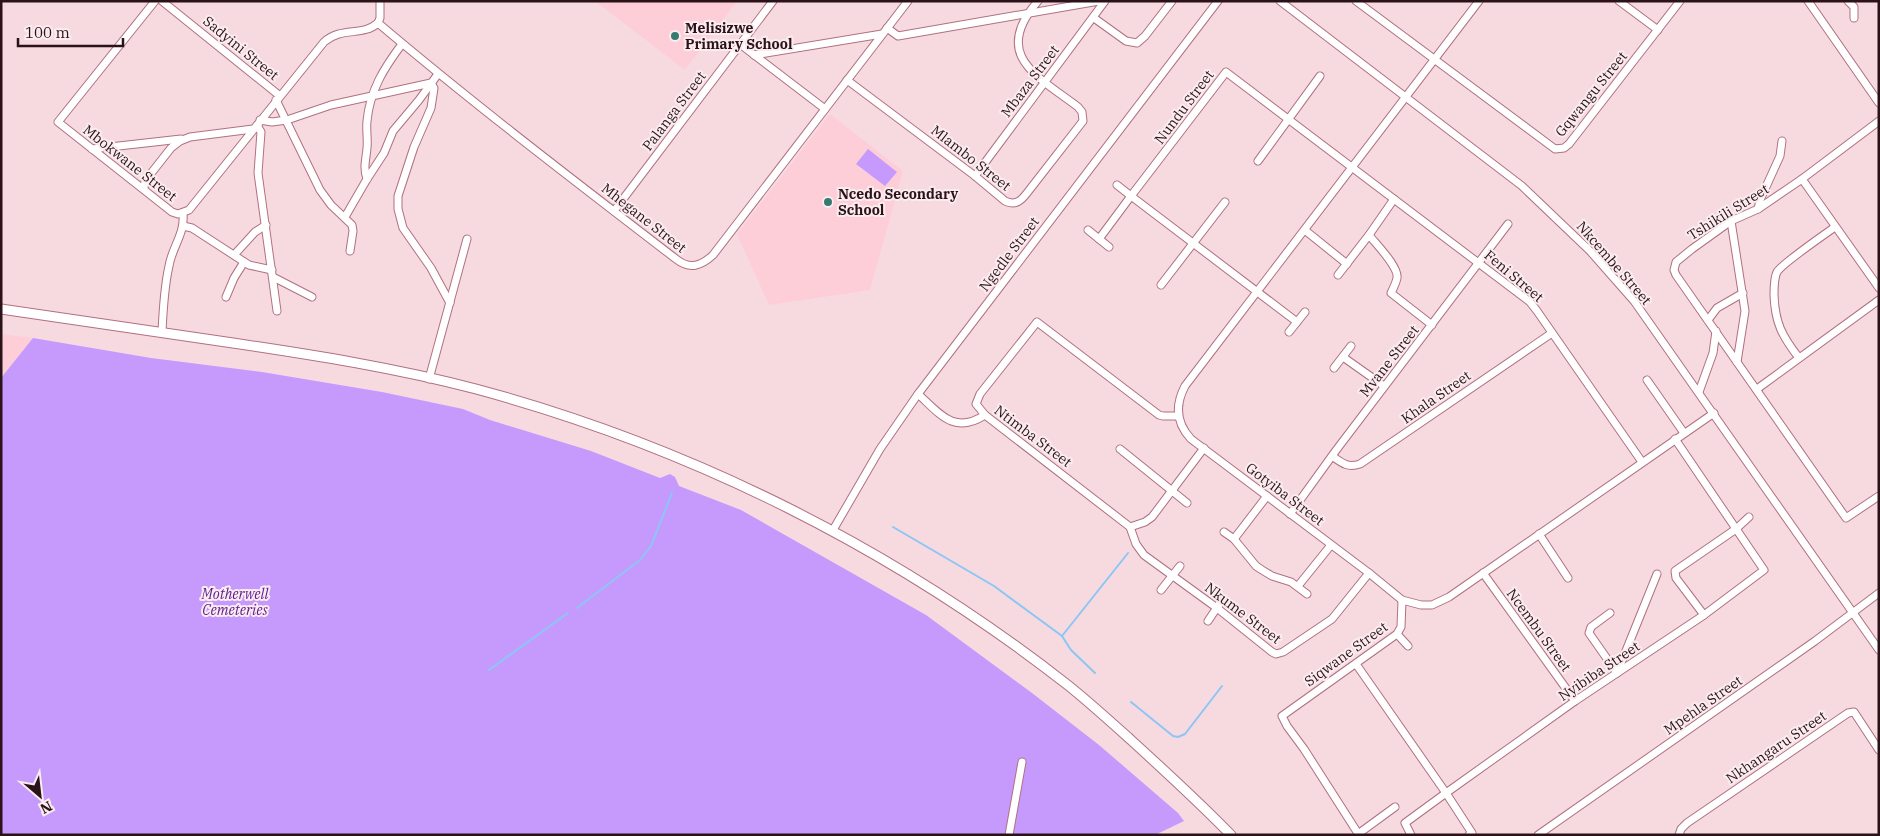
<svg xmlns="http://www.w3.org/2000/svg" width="1880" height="836" font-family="'IBM Plex Serif',serif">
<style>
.built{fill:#fdced8}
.green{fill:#c699fd}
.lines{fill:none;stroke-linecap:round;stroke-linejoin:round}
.stream{stroke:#8cc6f5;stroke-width:2}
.minor-casing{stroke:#b07180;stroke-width:9}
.major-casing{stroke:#b07180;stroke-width:11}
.minor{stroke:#fff;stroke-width:7}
.major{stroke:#fff;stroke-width:9}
.poi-dot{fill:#357b72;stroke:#faecef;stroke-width:2}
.labels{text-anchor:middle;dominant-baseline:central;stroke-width:4;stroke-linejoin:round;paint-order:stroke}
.poi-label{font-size:14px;font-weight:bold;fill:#2a1218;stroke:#faecef;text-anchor:start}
.street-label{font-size:14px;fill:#2a1218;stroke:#faecef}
.park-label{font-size:14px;font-style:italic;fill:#5d1b93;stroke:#faecef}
</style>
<rect width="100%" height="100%" fill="#f7dae0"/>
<g class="built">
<path d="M595 1H737L685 70Z"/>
<path d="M830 114 903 171 870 290 769 305 737 234Z"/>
<path d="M1 334 33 338 1 378Z"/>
</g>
<g class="green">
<path d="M868 149 897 172 885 186 856 164Z"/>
<path d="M33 338 151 358 262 372 382 392 463 409 490 420 591 451 660 478 670 474 675 477 679 486 741 510 926 615 1032 693 1099 745 1178 813 1184 821 1155 835H1V378Z"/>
</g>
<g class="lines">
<g class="stream">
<path d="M893 527 994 586 1062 636 1128 553"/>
<path d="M577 608 640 560 651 546 672 493"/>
<path d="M1062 636 1071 650 1095 673"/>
<path d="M489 670 568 613"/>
<path d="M1131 702 1173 736 1178 737 1185 734 1222 686"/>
</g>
<defs>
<g id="minor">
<path d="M155 1 58 122 172 212 178 214 189 210 324 42C342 26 362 37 378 23"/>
<path d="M162 1 280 96"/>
<path d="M380 1V18L378 23C475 105 576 182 676 259 690 270 701 266 713 255L908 1"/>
<path d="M1280 1 1522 186 1590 251 1634 301 1879 650"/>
<path d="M1356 1 1555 149 1564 148 1569 144 1680 1"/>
<path d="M1479 1 1185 386C1175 405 1176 423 1191 439L1369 573 1402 600 1421 605H1432L1449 597 1714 413"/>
<path d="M1619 1 1658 30"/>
<path d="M1808 1 1879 103"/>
<path d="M1848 1 1854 7V18"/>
<path d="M1094 18 1126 41 1137 43 1145 36 1172 1"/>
<path d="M887 28 898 36 1099 1"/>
<path d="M740 44 825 109"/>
<path d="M754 55 882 34"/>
<path d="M847 80 975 176 1005 201C1015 206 1021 201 1027 193L1083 121 1082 112 1078 107C1037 76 991 55 1038 1"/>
<path d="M276 100 320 190 331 205 352 225 353 231 350 251"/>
<path d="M260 120 272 122 287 120 331 105 431 83 434 88 431 108 414 147 398 196V209L403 228 431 268 450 303"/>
<path d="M1879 121 1802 179 1758 209 1731 221 1692 249 1676 262 1674 270 1676 275 1846 518 1879 496"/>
<path d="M257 125 261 132 258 173 277 311"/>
<path d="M92 149 181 139"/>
<path d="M1258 161 1320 76"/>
<path d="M975 176 1105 1"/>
<path d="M367 179C363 167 366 160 367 148 368 139 366 130 367 121 370 90 384 68 402 44"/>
<path d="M1802 179 1879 288"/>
<path d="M144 188 145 181 171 148 180 141 190 137 253 129"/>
<path d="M1758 209 1760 200 1780 156 1782 141"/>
<path d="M614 211 773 1"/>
<path d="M345 217 367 179 384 153 393 131 419 100 438 74"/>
<path d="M1731 221 1745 311 1737 362"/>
<path d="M183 226 192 228 249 265 272 270"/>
<path d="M1088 230 1109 247"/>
<path d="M1306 231 1347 264"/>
<path d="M1369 235C1376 244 1399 267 1397 278 1396 283 1393 289 1391 293L1432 325"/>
<path d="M1099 239 1131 196 1117 185"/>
<path d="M234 255 255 232 266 225"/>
<path d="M1338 275 1369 235 1394 199"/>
<path d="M273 277 312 297"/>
<path d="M1161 285 1225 202"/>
<path d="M226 297 234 278 244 262"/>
<path d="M1708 320 1717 308 1743 293"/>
<path d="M1297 322 1131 196 1226 72 1530 302 1537 311 1642 462"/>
<path d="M162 332C163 310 164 288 169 266 172 247 185 234 183 214"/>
<path d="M1289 332 1305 312"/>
<path d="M1343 357 1384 386"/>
<path d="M1799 358C1782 336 1775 323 1774 295 1774 287 1774 278 1777 272 1781 265 1825 234 1835 227"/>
<path d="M1334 368 1351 346"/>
<path d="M429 379 467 239"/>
<path d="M1647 380 1684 433"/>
<path d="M1757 389 1879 300"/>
<path d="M1699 392 1713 353 1716 331"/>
<path d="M918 394C940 414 954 435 985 415"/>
<path d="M1178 416H1163L1159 415 1037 322 980 394 976 404 985 415 1130 527 1136 544 1144 555 1217 608 1272 652 1276 654 1283 652 1332 619 1369 573"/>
<path d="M1120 449 1187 503"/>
<path d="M1332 456C1342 463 1347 468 1360 464L1552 333"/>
<path d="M1290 514 1337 449 1508 224"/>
<path d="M1130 527 1145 522 1152 517 1204 448"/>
<path d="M833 530 880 449 918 394 1218 1"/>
<path d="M1224 532 1234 539 1256 566 1262 570 1272 576 1291 582 1307 594"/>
<path d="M1539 534 1568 578"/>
<path d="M1234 539 1267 496"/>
<path d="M1483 573 1575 701"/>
<path d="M1298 586 1331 545"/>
<path d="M1161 590 1180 566"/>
<path d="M1610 613 1591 627 1589 633 1617 673"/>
<path d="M1704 615 1676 578 1675 571 1736 529 1749 517"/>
<path d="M1208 621 1222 600"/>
<path d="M1397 634 1408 646"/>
<path d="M1356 664 1446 793 1575 701 1704 615 1764 570 1675 439"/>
<path d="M1617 673 1657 574"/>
<path d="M1358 834 1395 807"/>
<path d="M1009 835 1022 762"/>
<path d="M1359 835 1304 749 1287 726 1282 716 1397 634 1401 627 1402 600"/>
<path d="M1411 835 1405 823 1446 793 1472 833 1469 835"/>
<path d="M1538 835 1815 641 1879 593"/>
<path d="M1679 835 1681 829 1687 823 1848 713 1854 712 1879 750"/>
</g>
<path id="major" d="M1 309C78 320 156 332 233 343 314 355 396 368 476 389 691 447 893 548 1069 686 1090 703 1111 722 1131 740 1165 771 1199 802 1231 835"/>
</defs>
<use href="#minor" class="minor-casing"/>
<use href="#major" class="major-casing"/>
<use href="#minor" class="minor"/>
<use href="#major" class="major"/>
</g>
<g class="poi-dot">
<circle cx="675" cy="36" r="5"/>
<circle cx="828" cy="202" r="5"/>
</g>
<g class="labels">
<g class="poi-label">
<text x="685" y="28">Melisizwe<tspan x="685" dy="16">Primary School</tspan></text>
<text x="838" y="194">Ncedo Secondary<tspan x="838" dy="16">School</tspan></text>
</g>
<g class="street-label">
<text transform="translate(241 48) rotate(39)">Sadyini Street</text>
<text transform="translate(1030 81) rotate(-53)">Mbaza Street</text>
<text transform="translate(1591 94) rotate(-51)">Gqwangu Street</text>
<text transform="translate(1184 107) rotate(-53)">Nundu Street</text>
<text transform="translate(674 111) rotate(-53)">Palanga Street</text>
<text transform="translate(971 158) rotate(38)">Mlambo Street</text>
<text transform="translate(130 163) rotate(38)">Mbokwane Street</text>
<text transform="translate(1728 212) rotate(-32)">Tshikili Street</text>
<text transform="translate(644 218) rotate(38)">Mhegane Street</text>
<text transform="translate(1009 254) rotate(-53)">Ngedle Street</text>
<text transform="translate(1614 263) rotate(49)">Nkcembe Street</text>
<text transform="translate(1514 276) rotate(40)">Feni Street</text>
<text transform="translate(1389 361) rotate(-52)">Mvane Street</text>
<text transform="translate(1436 397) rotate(-35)">Khala Street</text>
<text transform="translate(1033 436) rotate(37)">Ntimba Street</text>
<text transform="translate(1285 494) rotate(37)">Gotyiba Street</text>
<text transform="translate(1243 613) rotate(37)">Nkume Street</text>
<text transform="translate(1539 630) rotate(54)">Ncembu Street</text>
<text transform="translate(1346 654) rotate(-36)">Siqwane Street</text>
<text transform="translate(1599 671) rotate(-34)">Nyibiba Street</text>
<text transform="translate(1703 705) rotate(-35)">Mpehla Street</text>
<text transform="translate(1776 747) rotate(-34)">Nkhangaru Street</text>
</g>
<g class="park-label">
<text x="235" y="594">Motherwell<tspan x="235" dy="16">Cemeteries</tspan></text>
</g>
</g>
<rect width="1880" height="836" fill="none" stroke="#2a1218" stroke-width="5"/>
<g transform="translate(40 796) rotate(152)" stroke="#faecef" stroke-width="4" paint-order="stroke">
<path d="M0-4L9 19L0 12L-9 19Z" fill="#2a1218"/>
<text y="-8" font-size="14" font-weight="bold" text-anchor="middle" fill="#2a1218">N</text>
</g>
<path d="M18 38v8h105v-8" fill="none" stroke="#2a1218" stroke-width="2.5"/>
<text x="25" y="38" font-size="15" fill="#2a1218" stroke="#faecef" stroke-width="4" paint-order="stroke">100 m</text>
</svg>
